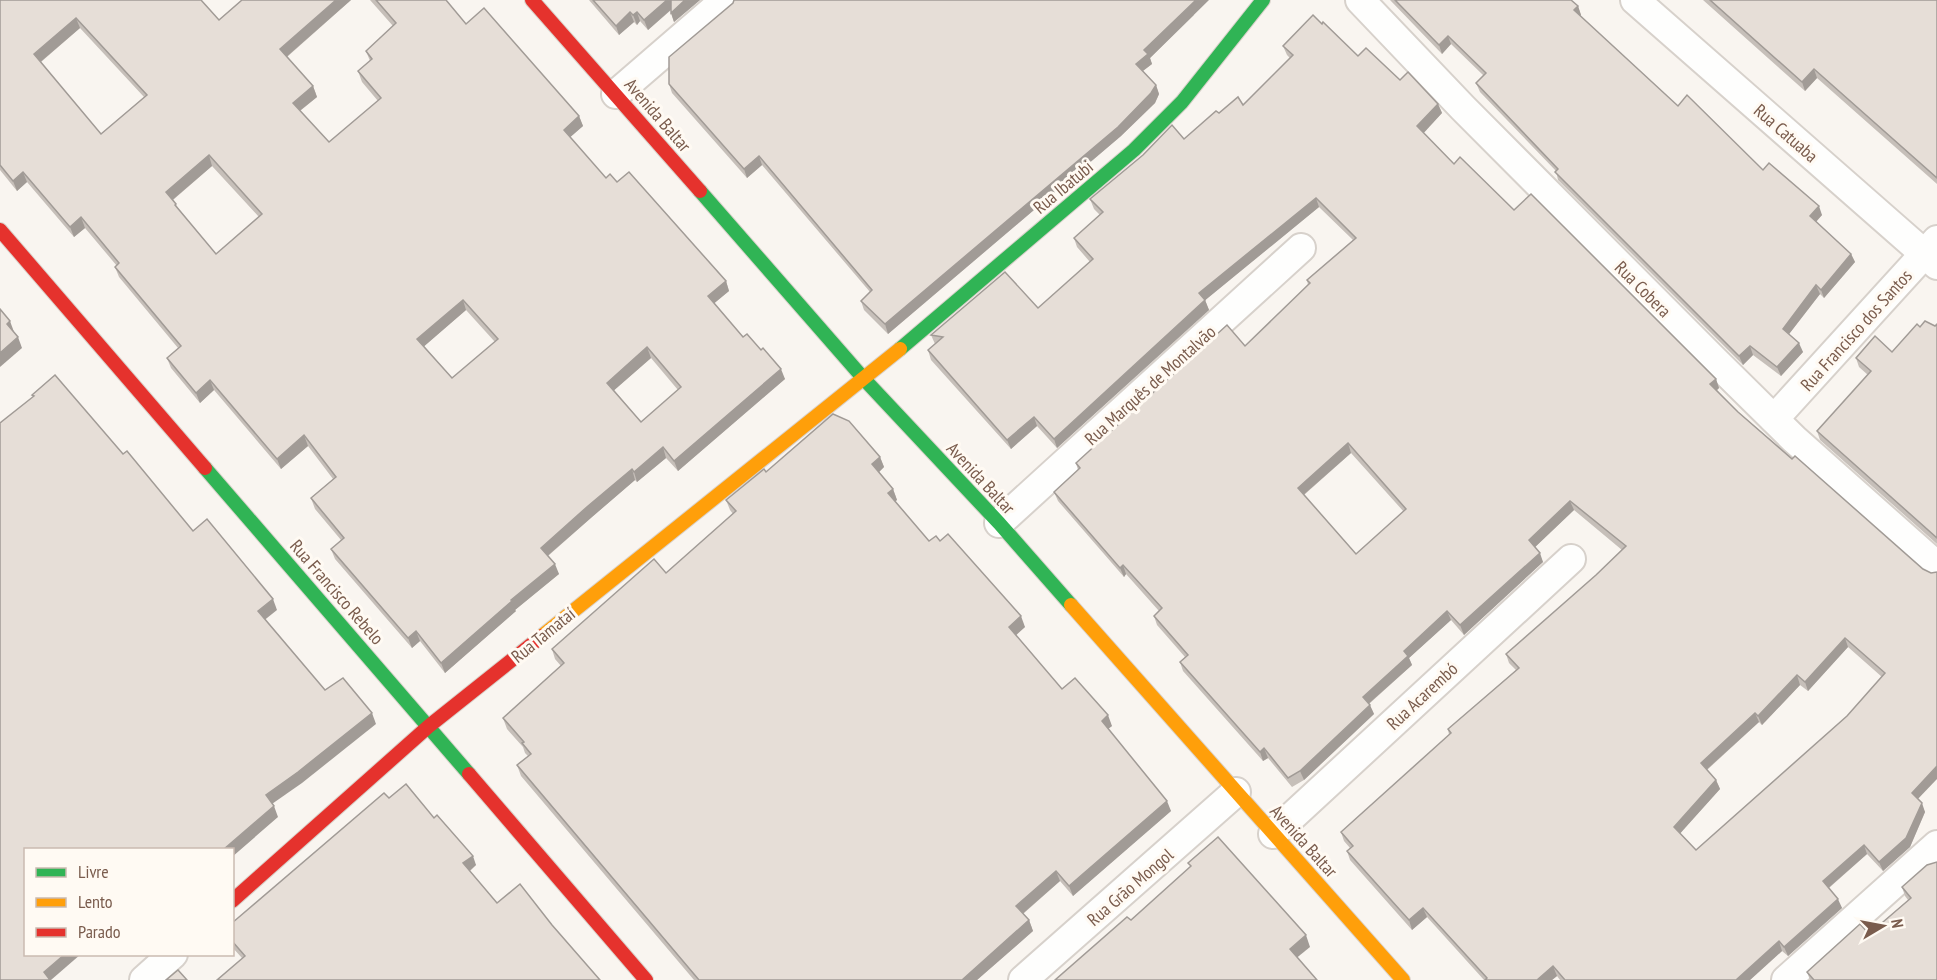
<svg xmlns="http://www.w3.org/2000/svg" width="1937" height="980" font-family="'PT Sans Narrow',sans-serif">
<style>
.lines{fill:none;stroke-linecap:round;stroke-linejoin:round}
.street-casing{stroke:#d7d1cb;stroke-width:32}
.fast-casing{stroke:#d9d2cb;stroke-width:16}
.slow-casing{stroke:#d9d2cb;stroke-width:16}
.jam-casing{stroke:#d9d2cb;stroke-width:16}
.street{stroke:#fefefd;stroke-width:28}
.fast{stroke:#30b455;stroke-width:14}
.slow{stroke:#ff9f0a;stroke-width:14}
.jam{stroke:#e5322d;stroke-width:14}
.wall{fill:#c6bfb9;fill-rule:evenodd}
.shaded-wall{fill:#a19b96}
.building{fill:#e6ded7;stroke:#a19b96;stroke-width:1.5;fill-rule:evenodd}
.labels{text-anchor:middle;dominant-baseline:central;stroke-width:6;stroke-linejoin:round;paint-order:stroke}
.street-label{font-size:18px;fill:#7a5c4d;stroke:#fffaf3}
</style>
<rect width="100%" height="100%" fill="#f9f5f0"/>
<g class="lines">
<defs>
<g id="street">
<path d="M1360 0 1463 108 1714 360 1794 439 1937 566"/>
<path d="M1635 0 1937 265"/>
<path d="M616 94 725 0"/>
<path d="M1774 419 1937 240"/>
<path d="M999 523 1301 248"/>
<path d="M1273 834 1571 559"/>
<path d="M144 980 173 954"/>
<path d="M1023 980 1236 792"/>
<path d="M1786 980 1937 845"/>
</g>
<g id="fast">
<path d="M700 191 864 379 999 523 1071 605"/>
<path d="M900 349 1134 150 1182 102 1263 0"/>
<path d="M205 468 469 774"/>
</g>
<g id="slow">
<path d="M1071 605 1403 980"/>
<path d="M542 636 900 349"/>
</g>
<g id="jam">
<path d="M532 0 700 191"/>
<path d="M0 230 205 468"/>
<path d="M469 774 646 980"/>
<path d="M232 901 429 726 542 636"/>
</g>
</defs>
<use href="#street" class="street-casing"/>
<use href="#fast" class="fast-casing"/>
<use href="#slow" class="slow-casing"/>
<use href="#jam" class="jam-casing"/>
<use href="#street" class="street"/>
<use href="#fast" class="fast"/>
<use href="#slow" class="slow"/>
<use href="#jam" class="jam"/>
</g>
<g class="wall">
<path d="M0 0 219 20 242 0H351L287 57 313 86 317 97 300 111 329 142 378 101 362 82 358 71 370 61 366 51 393 26 370 0H446L466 24 579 116 583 126 570 137 606 178 617 182 726 281 729 291 714 303 743 337 785 379 678 471 666 458 637 482 635 480 592 517 548 556 559 574 515 610 516 611 445 673 420 641 412 648 335 559 331 549 341 540 315 509 311 498 333 479 308 446 281 469 214 390 200 403 171 368 167 358 178 348 119 277 115 267 117 266 85 228 74 237 27 182 17 191 0 170ZM80 28 144 97 101 134 41 62ZM212 166 259 217 216 254 178 208 173 200ZM466 310 495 342 452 378 424 346ZM651 358 678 390 641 422 614 390Z"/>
<path d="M589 0H700L674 22 671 13V10L648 30 640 21 637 25 634 22 619 35Z"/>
<path d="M1390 0H1571L1578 6 1581 15 1580 16 1678 106 1822 215 1816 222 1851 254 1855 262 1824 298 1820 294 1789 334 1803 352 1781 376 1753 355 1743 365 1558 180 1556 171 1480 92 1476 83 1484 76 1451 44 1442 54Z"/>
<path d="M1703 0H1937V184L1817 78 1805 91Z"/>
<path d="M733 3 1194 15 1150 58 1152 64 1143 71 1156 85 1159 94 1155 103 1121 136 888 334 864 310 861 301 870 292 762 165 747 178 672 93 669 84Z"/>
<path d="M1283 46 1358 56 1438 104 1442 113 1423 133 1454 164 1514 210 1716 379 1719 388 1717 390 1738 412 1923 569 1918 799 1925 812 1910 847 1883 871 1867 854 1829 888 1842 908 1788 956 1782 951 1750 980H1560L1557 976 1552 980H1484L1427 917 1412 930 1350 860 1347 851 1350 848 1344 841 1341 832 1449 735 1448 729 1516 670 1509 663 1506 654 1596 575 1622 550 1574 510 1535 547 1543 562 1464 635 1451 620 1409 658 1412 665 1369 704 1374 714 1304 780 1292 787 1268 758 1263 761 1183 671 1180 662 1185 657 1157 625 1154 616 1159 611 1126 574 1124 577 1058 501 1054 492 1078 470 1076 463 1245 346 1308 285 1307 280 1353 240 1319 207 1205 300 1209 310 1057 448 1037 426 1011 449 931 360 928 350 935 344 931 335 1038 308 1090 262 1077 247 1074 238 1100 215 1094 209 1090 199 1184 139 1219 113 1243 105 1290 58 1287 55ZM1351 453 1404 512 1356 554 1304 495ZM1848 647 1882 677 1847 716 1696 850 1680 833 1720 789 1716 780 1707 770 1759 722 1762 725 1800 685 1808 691Z"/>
<path d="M1937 324V544L1820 440 1817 431 1868 375 1859 367 1856 358 1892 352 1920 327 1935 326Z"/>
<path d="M880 457 884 467 879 472 893 489 897 500 895 501 929 541H940L1025 627 1015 635 1062 689 1112 726 1108 729 1171 811 1073 896 1060 881 1023 914 1029 920 1033 931 977 980H694L521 776 517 765 528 756 525 753 523 747 507 729 503 718 561 666 555 659 552 649 666 573 733 514 730 510 726 500 766 472Z"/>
<path d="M389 798 434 818 476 865 470 871 497 903 552 925 242 958 232 947V923Z"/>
<path d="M1937 862V980H1810L1807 972 1869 934 1908 900 1905 896 1902 887Z"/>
</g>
<g class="shaded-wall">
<path d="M336 0H351L284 59 280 49Z"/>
<path d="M667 0H672L675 6 648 30 644 20Z"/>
<path d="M685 0H700L674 22 671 13Z"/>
<path d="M1196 0H1209L1150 58 1152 64 1140 73 1136 64 1144 50Z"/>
<path d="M1578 6 1581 15 1578 19 1574 10Z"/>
<path d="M630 12 634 22 619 35 616 26Z"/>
<path d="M637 12 640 21 637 25 633 15Z"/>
<path d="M76 18 80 28 38 64 34 54Z"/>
<path d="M1448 36 1451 44 1442 54 1439 45Z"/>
<path d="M1814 69 1817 78 1805 91 1802 82Z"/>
<path d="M1156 85 1159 94 1155 103 1121 136 888 334 885 324Z"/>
<path d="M313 86 317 97 297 113 293 103Z"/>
<path d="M1438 104 1442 113 1421 136 1417 126Z"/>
<path d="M579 116 583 126 567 140 564 130Z"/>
<path d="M209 155 212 166 170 202 166 192Z"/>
<path d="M759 156 762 165 747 178 744 169Z"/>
<path d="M23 172 27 182 17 191 13 181Z"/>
<path d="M1316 198 1319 207 1203 302 1199 293Z"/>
<path d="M1819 206 1822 215 1813 225 1810 216Z"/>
<path d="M81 217 85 228 74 237 70 227Z"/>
<path d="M1851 254 1855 262 1824 298 1821 290Z"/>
<path d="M726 281 729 291 711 306 708 296Z"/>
<path d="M1816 285 1820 294 1786 338 1783 329Z"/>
<path d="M463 300 466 310 421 349 417 339Z"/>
<path d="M1205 300 1209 310 1057 448 1054 439Z"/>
<path d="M10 321 14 332 11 335 7 324Z"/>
<path d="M18 337 22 348 0 367V353Z"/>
<path d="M1799 343 1803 352 1781 376 1777 367Z"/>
<path d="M1750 346 1753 355 1743 365 1739 356Z"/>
<path d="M647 347 651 358 611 393 607 383Z"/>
<path d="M781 369 785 379 678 471 674 461Z"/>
<path d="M1716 379 1719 388 1714 393 1710 384Z"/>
<path d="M210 380 214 390 200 403 196 393Z"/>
<path d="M1034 417 1037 426 1011 449 1007 440Z"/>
<path d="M304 435 308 446 281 469 277 459Z"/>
<path d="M1348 443 1351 453 1301 497 1298 488Z"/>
<path d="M663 447 666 458 637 482 634 472Z"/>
<path d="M880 457 884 467 876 475 872 464Z"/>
<path d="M632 469 635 480 592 517 545 558 541 548 588 506Z"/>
<path d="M893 489 897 500 892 504 888 493Z"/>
<path d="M1570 501 1574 510 1532 550 1529 540Z"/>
<path d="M1540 553 1543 562 1464 635 1460 625Z"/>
<path d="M555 564 559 574 515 610 516 611 445 673 441 663 511 600Z"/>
<path d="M1123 565 1126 574 1124 577 1120 568Z"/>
<path d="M273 599 277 610 262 622 258 611Z"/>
<path d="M1447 611 1451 620 1409 658 1412 665 1366 706 1363 697 1404 651Z"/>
<path d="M1021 616 1025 627 1013 638 1009 627Z"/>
<path d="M416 631 420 641 412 648 408 638Z"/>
<path d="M1845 638 1848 647 1808 691 1805 682Z"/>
<path d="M1797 675 1800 685 1762 725 1758 716Z"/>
<path d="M1370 705 1374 714 1304 780 1300 771Z"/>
<path d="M372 713 376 724 302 783 269 806 266 795Z"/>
<path d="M1755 713 1759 722 1704 772 1701 763Z"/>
<path d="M1108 715 1112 726 1105 731 1102 721Z"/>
<path d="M1264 748 1268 758 1263 761 1260 752Z"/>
<path d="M1937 766V779L1915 802 1912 793Z"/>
<path d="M1716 780 1720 789 1677 837 1674 827Z"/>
<path d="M1167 801 1171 811 1073 896 1069 886Z"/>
<path d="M1922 803 1925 812 1910 847 1883 871 1879 862Z"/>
<path d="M274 806 278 817 232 857V849H224Z"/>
<path d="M1864 845 1867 854 1826 890 1823 881Z"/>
<path d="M473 856 476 865 467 873 463 863Z"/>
<path d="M1056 871 1060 881 1020 916 1016 906Z"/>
<path d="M1838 899 1842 908 1788 956 1784 947Z"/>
<path d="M1423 908 1427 917 1412 930 1409 920Z"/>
<path d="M1029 920 1033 931 977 980H962Z"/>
<path d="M1306 935 1310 947 1294 960 1290 949Z"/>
<path d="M1779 941 1782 951 1750 980H1736Z"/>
<path d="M65 954H81L51 980H47L44 972Z"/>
<path d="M1553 966 1557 976 1552 980H1537Z"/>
</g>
<g class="building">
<path d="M0 0H201L219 20 242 0H336L280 49 313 86 293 103 329 142 381 98 358 71 372 59 366 51 396 23 376 0H446L466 24 484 8 579 116 564 130 606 178 610 174 617 182 629 172 726 281 708 296 743 337 747 334 761 350 763 348 781 369 674 461 663 447 634 472 632 469 588 506 541 548 555 564 511 600 512 601 441 663 416 631 408 638 331 549 344 538 311 498 336 477 304 435 277 459 210 380 196 393 167 358 181 346 115 267 119 263 81 217 70 227 23 172 13 181 0 165ZM76 18 147 95 101 134 34 54ZM209 155 262 214 216 254 175 205 176 204 166 192ZM463 300 498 339 452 378 417 339ZM647 347 681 387 641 422 607 383Z"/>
<path d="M593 0H667L644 20 637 12 633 15 630 12 616 26Z"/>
<path d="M671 0H685L671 13Z"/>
<path d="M734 0H1196L1144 50 1148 54 1136 64 1156 85 1151 93 1118 127 885 324 861 301 872 290 759 156 744 169 669 84V57L733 3Z"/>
<path d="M1395 0H1571L1578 6 1574 10 1678 106 1687 95 1763 170 1769 163 1819 206 1810 216 1851 254 1821 290 1816 285 1783 329 1799 343 1777 367 1750 346 1739 356 1555 172 1558 169 1476 83 1486 73 1448 36 1439 45Z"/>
<path d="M1710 0H1937V178L1814 69 1802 82Z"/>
<path d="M1313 15 1322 24 1323 22 1358 56 1366 48 1400 80 1408 72 1438 104 1417 126 1454 164 1460 157 1514 210 1531 194 1716 379 1710 384 1738 412 1792 459 1795 456 1923 569 1931 573 1937 572V766L1912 793 1922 803 1906 838 1879 862 1864 845 1823 881 1838 899 1784 947 1779 941 1736 980H1565L1553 966 1537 980H1485L1487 978 1423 908 1409 920 1347 851 1353 846 1341 832 1451 733 1448 729 1519 668 1506 654 1596 575 1626 546 1570 501 1529 540 1540 553 1460 625 1447 611 1404 651 1408 656 1363 697 1370 705 1300 771 1288 778 1264 748 1260 752 1180 662 1188 655 1154 616 1162 608 1123 565 1120 568 1054 492 1080 468 1076 463 1227 325 1245 346 1310 283 1307 280 1356 238 1316 198 1199 293 1205 300 1054 439 1034 417 1007 440 928 350 943 337 931 335 1005 272 1038 308 1093 259 1074 238 1103 212 1090 199 1143 155 1172 125 1184 139 1216 111 1219 113 1238 97 1243 105 1293 55 1283 46ZM1348 443 1406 509 1356 554 1298 488ZM1845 638 1885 673 1847 716 1696 850 1674 827 1716 780 1701 763 1755 713 1758 716 1797 675 1805 682Z"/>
<path d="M0 309 10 321 7 324 18 337 0 353Z"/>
<path d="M1925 321 1935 326 1937 324V538L1817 431 1871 371 1856 358 1875 336 1892 352 1917 324 1920 327Z"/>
<path d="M55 375 123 454 127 451 193 531 207 519 273 599 258 611 325 690 343 678 372 713 298 772 266 795 274 806 224 849H26V954H65L44 972 50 980H0V423L34 396 32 395Z"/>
<path d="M833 414 849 421 880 457 872 464 893 489 888 493 929 541 936 536 940 541 948 534 1021 616 1009 627 1062 689 1075 678 1108 715 1102 721 1167 801 1069 886 1056 871 1016 906 1029 920 962 980H699L517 765 531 754 522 743 524 742 503 718 564 663 552 649 654 559 666 573 736 511 726 500 764 469 766 472Z"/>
<path d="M406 784 434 818 437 815 473 856 463 863 497 903 520 884 552 925 600 980H217L245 956 232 941V923L384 793 389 798Z"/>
<path d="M1218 837 1306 935 1290 949 1317 980H1055L1127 917 1131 920 1191 866 1188 863Z"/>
<path d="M1937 862V980H1814L1807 972 1860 924 1869 934 1911 898 1902 887 1927 865Z"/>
<path d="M178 970 187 980H166Z"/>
</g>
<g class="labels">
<g class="street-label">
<text transform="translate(658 115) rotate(49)">Avenida Baltar</text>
<text transform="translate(1786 133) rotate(41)">Rua Catuaba</text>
<text transform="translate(1063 187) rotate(-40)">Rua Ibatubi</text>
<text transform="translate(1643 289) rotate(45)">Rua Cobera</text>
<text transform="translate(1856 330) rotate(-48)">Rua Francisco dos Santos</text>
<text transform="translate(1150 385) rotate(-42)">Rua Marquês de Montalvão</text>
<text transform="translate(981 478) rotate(47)">Avenida Baltar</text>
<text transform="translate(337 592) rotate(49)">Rua Francisco Rebelo</text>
<text transform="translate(543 635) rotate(-39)">Rua Tamataí</text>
<text transform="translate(1422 696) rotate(-43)">Rua Acarembó</text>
<text transform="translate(1304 841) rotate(48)">Avenida Baltar</text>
<text transform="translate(1130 887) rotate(-41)">Rua Grão Mongol</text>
</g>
</g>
<rect x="24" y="848" width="210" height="108" fill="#fffaf3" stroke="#cabbb1" stroke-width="1.5"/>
<rect x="36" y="868" width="30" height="9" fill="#30b455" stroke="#cabbb1" stroke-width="1.5"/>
<text x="78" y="878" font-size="18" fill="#7a5c4d">Livre</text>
<rect x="36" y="898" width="30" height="9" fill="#ff9f0a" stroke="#cabbb1" stroke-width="1.5"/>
<text x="78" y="908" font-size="18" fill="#7a5c4d">Lento</text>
<rect x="36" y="928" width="30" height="9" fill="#e5322d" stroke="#cabbb1" stroke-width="1.5"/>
<text x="78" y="938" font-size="18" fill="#7a5c4d">Parado</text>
<g transform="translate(1883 926) rotate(80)" stroke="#fffaf3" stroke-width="4.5" paint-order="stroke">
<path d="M0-4.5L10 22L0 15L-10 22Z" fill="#7a5c4d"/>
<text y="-9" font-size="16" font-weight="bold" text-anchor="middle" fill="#7a5c4d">N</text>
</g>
</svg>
